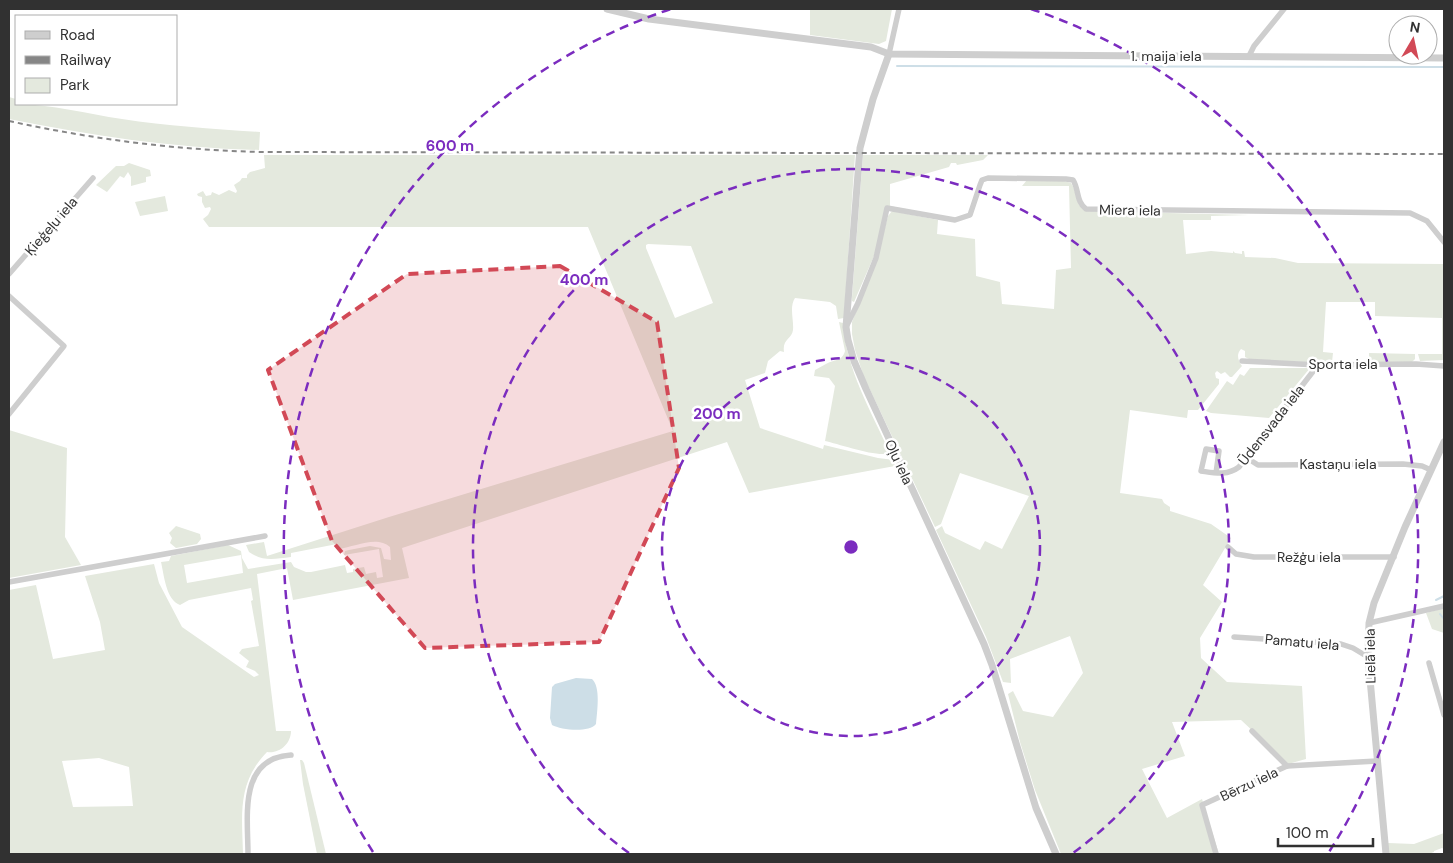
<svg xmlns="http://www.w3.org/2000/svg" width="1453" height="863" font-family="'DM Sans',sans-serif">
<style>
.green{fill:#e4e9de;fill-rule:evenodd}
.water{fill:#cddee7}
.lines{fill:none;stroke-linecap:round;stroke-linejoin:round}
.stream{stroke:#cddee7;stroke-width:2}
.minor{stroke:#cecece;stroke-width:5.5}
.tertiary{stroke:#cecece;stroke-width:7}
.rail{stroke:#868686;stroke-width:2;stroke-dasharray:5 4;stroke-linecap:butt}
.marked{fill:#d24956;fill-opacity:0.2;stroke:#d24956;stroke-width:4;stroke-dasharray:10 6;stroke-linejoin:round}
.ring{fill:none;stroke:#7b2cbf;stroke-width:2.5;stroke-dasharray:9 6}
.labels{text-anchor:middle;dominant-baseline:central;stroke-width:5;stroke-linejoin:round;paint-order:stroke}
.street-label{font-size:14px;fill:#313131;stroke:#fff}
.centre{fill:#7b2cbf;stroke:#fff;stroke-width:2.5}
.ring-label{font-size:15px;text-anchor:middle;font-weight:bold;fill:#7b2cbf;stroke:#fff;stroke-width:5;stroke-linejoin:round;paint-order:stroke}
</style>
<rect width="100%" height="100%" fill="#fff"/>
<g class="green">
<path d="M810 9H892L886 41 879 44 810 35Z"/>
<path d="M9 97 16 99V104C52 104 87 114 122 119 168 126 214 129 260 132L259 150C173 148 93 136 9 119Z"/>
<path d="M264 155H855L844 318 838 319 836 306 830 302 795 298C789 307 794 320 793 330 792 339 782 339 784 352L780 351 768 361 765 373 745 380 760 428 823 449 824 445 878 458 894 460 895 466 749 493 727 442 402 548 409 578 293 600 287 568 257 574 276 731H291C291 744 279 754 267 752 237 783 242 814 243 854H9V590L36 585 53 659 105 650 100 622 85 576 154 564 159 583 182 627 254 677 259 675 255 671 246 667 249 661 239 653 242 649 259 646 251 601 253 600 251 588 189 600 180 605C166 600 164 575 161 562L169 561 171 556 228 545 241 551 242 558 248 569 291 562 294 567 306 572H311L345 565 347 573 353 572V569L364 567 366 574 376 572 377 578 383 577 379 549 344 555 345 551 349 550 370 546 381 548 384 559 391 560 390 547C377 535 354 547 339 549L337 544 291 553V557C274 559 264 562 249 552L246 545 264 542 267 556 389 517 673 431 588 227H209L203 219 208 215 211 209 210 207 205 208 202 202V197L198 196 197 194 203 191 206 196 211 195 212 192 219 195 229 190 236 193 237 191 234 185 240 181 242 178H247V175L250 172 265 168ZM648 244 691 246 713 303 675 318 646 248V245ZM241 555 243 573 187 583 184 565ZM99 758 129 767 133 806 73 807 62 761Z"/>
<path d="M863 155H988L983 160 957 165 956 163H951L949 167 890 184V206L928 213 888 206 874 256 854 302 852 301V297Z"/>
<path d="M129 163 150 170 151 176 146 177V182L131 186V177L128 172 124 178 120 176 107 192 96 185 116 166H124Z"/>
<path d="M1027 180 1064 181 1071 183C1078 193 1074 205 1086 211L1249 215 1211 216V220H1183L1186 254 1211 251 1233 253V251L1235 253 1242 254V251H1244L1245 257 1275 258 1298 263 1444 264V360L1420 361 1418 354H1442V318L1375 316V302H1326L1323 352 1333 353 1332 362 1329 363 1251 360 1245 357V351L1241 349C1236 354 1238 361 1242 366L1232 377H1230L1225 372 1221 374 1217 371 1215 373 1216 378 1219 379V384L1198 410H1188L1187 418 1130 410 1120 493 1162 499 1164 503 1170 507V511L1211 524 1231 538 1203 585 1222 602 1200 638 1201 658 1227 682 1302 686 1306 759 1288 764 1241 720 1172 722 1185 756 1142 769 1167 818 1202 799 1219 854H1061L1035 790 1020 742 1008 694 1013 691 1023 711 1053 717 1083 673 1070 636 1010 659 1011 683 1003 682 986 637 936 530 942 526 945 533 980 550 985 541 1002 549 1029 496 960 473 941 524 935 527 864 377 855 350 852 334V322L877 259 888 216 892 211 938 220 937 234 975 239 976 276 1000 282 1002 304 1054 309 1056 270 1071 268 1069 186H1022Z"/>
<path d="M165 196 168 211 140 216 135 202Z"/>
<path d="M839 322 843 323C846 369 871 411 890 453 878 458 839 444 825 441L835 386 829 378 814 376 815 370C819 368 822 366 826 364 834 359 842 362 845 351Z"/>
<path d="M1369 353 1415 354V359L1412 362H1369Z"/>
<path d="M1250 368H1310L1269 418 1211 413 1206 411 1227 381 1233 385 1240 374 1244 376Z"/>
<path d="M9 430 67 448 65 537 81 565 9 578Z"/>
<path d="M176 526 200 534 201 539 197 544 176 548 170 543 172 538 169 533Z"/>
<path d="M1444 608V633L1432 629 1426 613Z"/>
<path d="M300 760H302L304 763 326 854H317L303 784Z"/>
<path d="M1444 833V849L1442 848 1434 851V852L1429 854H1388V843L1414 844Z"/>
</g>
<path class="water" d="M576 678 592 679C601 687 597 712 596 724 589 733 561 730 552 725L550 718 552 687 555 684Z"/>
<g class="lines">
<g class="stream">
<path d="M897 66 1444 67"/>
<path d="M1436 600 1444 596"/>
<path d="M1440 614 1444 619"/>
</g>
<g class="minor">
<path d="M889 54 899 9"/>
<path d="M1249 56 1254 46 1284 9"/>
<path d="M9 274 93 178"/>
<path d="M9 296 64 346 9 414"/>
<path d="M847 325 858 303 876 258 887 208 955 220 970 215 980 185 982 180 988 178 1066 179 1073 180C1079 189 1076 202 1086 209L1410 213 1427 221 1444 242"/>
<path d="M1242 361 1318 365 1416 364 1444 366"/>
<path d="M1247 458 1258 465 1403 464 1422 466 1431 470"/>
<path d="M1216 473 1219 451 1206 449 1201 471C1215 473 1227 476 1239 467L1318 365"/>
<path d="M1228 547 1236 554 1254 557H1394"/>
<path d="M9 582 265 536"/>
<path d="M1369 623 1444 606"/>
<path d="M1234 637 1341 644 1353 648 1368 657"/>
<path d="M1429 663 1444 715"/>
<path d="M1252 731 1287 766"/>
<path d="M248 854C248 817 238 758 291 755"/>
<path d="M1216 854 1202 805 1287 766 1377 761"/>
</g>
<g class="tertiary">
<path d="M607 9 649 19 871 47 889 54 1444 58"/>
<path d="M889 54 873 99 860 148 846 327 848 340 854 361 866 389 984 644 992 665 1036 808 1056 854"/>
<path d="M1386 854 1368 657 1369 623 1374 603 1405 527 1444 442"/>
</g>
<path class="rail" d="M9 121C92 139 175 150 261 152L1444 154"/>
</g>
<path class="marked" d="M560 266 657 322 679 468 599 642 425 648 332 541 268 370 407 274Z"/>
<g class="ring">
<circle cx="851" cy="547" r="189"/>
<path d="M629 853A378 378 0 1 1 1073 853"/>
<path d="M373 852A567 567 0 0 1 671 9M1031 9A567 567 0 0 1 1329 852"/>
</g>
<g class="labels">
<g class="street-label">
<text x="1166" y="56">1. maija iela</text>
<text transform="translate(1130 210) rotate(1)">Miera iela</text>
<text transform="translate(51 226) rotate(-49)">Ķieģeļu iela</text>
<text x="1343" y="364">Sporta iela</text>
<text transform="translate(1271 425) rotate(-52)">Ūdensvada iela</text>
<text transform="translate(899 462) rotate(65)">Oļu iela</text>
<text x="1338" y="464">Kastaņu iela</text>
<text x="1309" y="557">Režģu iela</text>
<text transform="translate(1302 642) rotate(5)">Pamatu iela</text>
<text transform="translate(1370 656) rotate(-91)">Lielā iela</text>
<text transform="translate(1249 784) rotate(-25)">Bērzu iela</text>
</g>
</g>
<circle cx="851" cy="547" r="8" class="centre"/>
<g class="ring-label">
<text x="450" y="151">600 m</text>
<text x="584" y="285">400 m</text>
<text x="717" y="419">200 m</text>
</g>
<rect width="1453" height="863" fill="none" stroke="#313131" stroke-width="20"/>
<rect x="15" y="15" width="162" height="90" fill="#ffffff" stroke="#adadad"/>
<rect x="25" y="31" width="25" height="8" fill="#cecece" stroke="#adadad"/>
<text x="60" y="40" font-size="15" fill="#313131">Road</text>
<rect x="25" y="56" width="25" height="8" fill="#868686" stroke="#adadad"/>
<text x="60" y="65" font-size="15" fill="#313131">Railway</text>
<rect x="25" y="78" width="25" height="15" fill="#e4e9de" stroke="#adadad"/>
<text x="60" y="90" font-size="15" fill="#313131">Park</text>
<g transform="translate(1413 40) rotate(9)"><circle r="24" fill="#ffffff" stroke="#adadad"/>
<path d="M0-4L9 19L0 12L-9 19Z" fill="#d24956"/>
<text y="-8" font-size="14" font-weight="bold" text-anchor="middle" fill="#313131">N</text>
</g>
<path d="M1278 838v8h95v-8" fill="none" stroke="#313131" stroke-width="2.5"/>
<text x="1286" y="838" font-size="15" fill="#313131" stroke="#ffffff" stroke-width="4" paint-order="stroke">100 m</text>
</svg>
